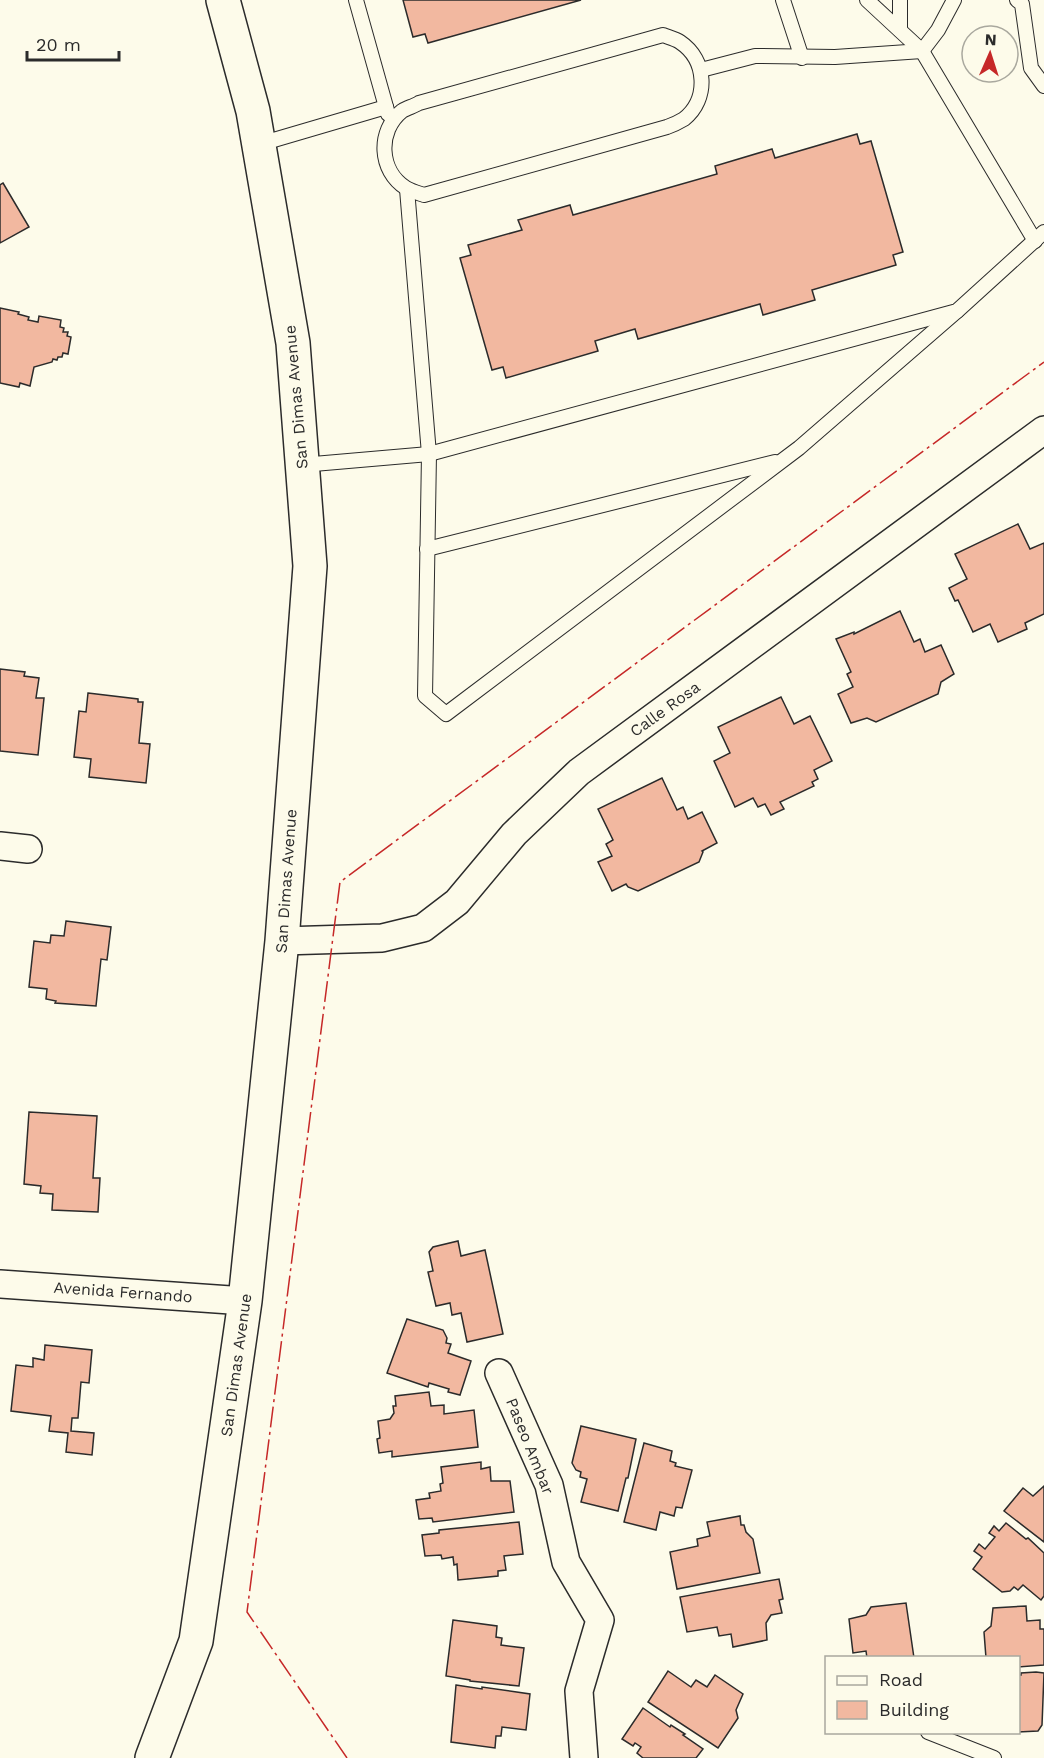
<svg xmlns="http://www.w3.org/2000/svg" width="1044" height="1758" font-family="'Work Sans',sans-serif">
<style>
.building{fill:#f2b8a0;stroke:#2b2b2b;stroke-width:1.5}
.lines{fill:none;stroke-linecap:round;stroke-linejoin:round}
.service-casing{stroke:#2b2b2b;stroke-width:16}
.minor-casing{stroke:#2b2b2b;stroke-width:30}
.tertiary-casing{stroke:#2b2b2b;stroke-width:36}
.service{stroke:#fdfbea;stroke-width:14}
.minor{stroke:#fdfbea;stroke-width:27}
.tertiary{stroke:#fdfbea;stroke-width:33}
.power{stroke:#c62828;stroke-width:1.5;stroke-dasharray:21 4.5 3 4.5;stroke-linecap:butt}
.labels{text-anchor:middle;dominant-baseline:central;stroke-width:4.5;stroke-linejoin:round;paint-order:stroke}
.street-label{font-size:16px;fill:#2b2b2b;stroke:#fdfbea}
</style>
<rect width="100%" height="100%" fill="#fdfbea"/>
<g class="building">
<path d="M403 0H581L428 43 425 34 413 37Z"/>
<path d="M857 134 860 144 871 141 903 252 893 255 896 265 812 290 815 300 763 315 760 304 638 339 635 329 595 341 598 351 506 378 503 367 492 370 460 258 471 255 468 245 522 230 518 220 570 205 573 215 717 174 715 166 772 149 775 158Z"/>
<path d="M3 183 29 227 0 243V185Z"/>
<path d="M0 308 19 312 18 314 29 317 28 320 38 322 39 316 61 320 60 327 64 328 63 332H68L67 336 71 337 68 354 63 353 62 357H58L57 360 53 359 52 362 34 367 30 386 20 383 19 387 0 383Z"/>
<path d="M1018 524 1030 549 1044 543V614L1025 623 1027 629 998 642 990 624 973 632 958 600 955 601 949 588 967 579 955 554Z"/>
<path d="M900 611 914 642 920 639 925 652 941 645 954 674 941 682 938 694 876 722 867 718 851 723 838 694 853 687 847 674 851 672 836 639 854 632V634Z"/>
<path d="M0 669 25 672 24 676 39 678 36 698H44L38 755 0 751Z"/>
<path d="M88 693 138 699V702H143L139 743 150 744 146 783 89 777 91 759 74 757 79 711 86 712Z"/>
<path d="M781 697 794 724 810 716 832 761 814 770 818 779 812 782 814 786 780 802 784 809 771 815 765 804 758 807 753 798 735 807 714 761 730 753 718 727Z"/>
<path d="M662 778 677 810 683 807 688 819 702 812 717 843 702 851 703 852 699 862 638 891 628 887 626 884 612 891 598 862 612 856 606 844 613 840 598 809Z"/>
<path d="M66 921 111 927 107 960 101 959 96 1006 55 1003 56 1001 46 999 47 989 29 987 34 941 50 943 51 935 64 936Z"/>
<path d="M29 1112 97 1116 93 1178H100L98 1212 52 1210 53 1194 40 1193 41 1186 24 1184Z"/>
<path d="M458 1241 461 1256 485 1250 503 1334 467 1342 461 1313 452 1315 450 1303 436 1306 428 1272 433 1271 429 1252 433 1247Z"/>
<path d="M407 1319 443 1330 447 1338 446 1343 451 1344 448 1353 471 1361 460 1395 448 1392 449 1389 429 1383 428 1387 387 1373Z"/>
<path d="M45 1345 92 1350 89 1383 81 1382 78 1418H72L71 1431 94 1433 92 1455 66 1452 68 1433 49 1431 51 1416 11 1411 16 1365 33 1367V1358L44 1360Z"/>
<path d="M429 1392 431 1406 444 1405V1414L474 1410 478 1447 392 1457V1451L379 1453 377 1439 380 1438 378 1421 390 1419 394 1413 393 1406H396L395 1396Z"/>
<path d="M581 1426 636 1439 628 1478H626L618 1511 581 1502 587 1479 580 1477 581 1472 576 1470 572 1463Z"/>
<path d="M644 1443 672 1451 670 1461 676 1463 675 1466 692 1470 682 1508 676 1507 674 1516 660 1512 656 1530 624 1522Z"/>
<path d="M481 1462V1469L490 1467 491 1481H510L514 1512 433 1522 432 1518 419 1519 416 1500 430 1498 429 1493 441 1491 440 1484 443 1483 441 1467Z"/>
<path d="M1044 1486V1542L1004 1511 1023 1488 1033 1496Z"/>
<path d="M740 1516 741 1525H744L746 1532 753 1539 760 1573 677 1589 670 1552 698 1546 697 1539 710 1536 707 1522Z"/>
<path d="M519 1522 523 1554 504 1556 506 1570 498 1571V1576L458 1580 457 1564 454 1565 453 1557 442 1559 441 1555 425 1556 422 1535 439 1533V1530Z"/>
<path d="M1006 1523 1026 1539 1028 1538 1044 1553V1596L1041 1600 1023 1585 1018 1590 1014 1587 1010 1591 1002 1592 973 1569 982 1557 974 1551 979 1544 985 1549 995 1537 989 1533 994 1526 999 1531Z"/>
<path d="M779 1579 783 1599 779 1600 782 1613 771 1615 766 1623 767 1640 733 1647 731 1634 719 1636 717 1627 687 1632 680 1597Z"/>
<path d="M906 1603 914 1658H867L866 1651 853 1653 849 1619 866 1615 871 1607Z"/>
<path d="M1026 1606 1027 1621 1040 1620V1629H1044V1665L1018 1667V1658H986L984 1632 991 1626 993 1608Z"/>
<path d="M453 1620 497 1626 496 1637 502 1638 501 1645 524 1648 519 1686 470 1681V1680L446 1676Z"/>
<path d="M668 1671 691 1687 696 1680 707 1687 715 1675 743 1694 736 1710 738 1718 718 1748 648 1702Z"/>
<path d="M1036 1672 1044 1673 1042 1725 1038 1731 1018 1732V1675H1021V1673Z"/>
<path d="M456 1685 482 1689V1687L530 1694 526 1730 502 1727 501 1736H496L495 1748 451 1742Z"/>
<path d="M643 1708 670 1727 671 1725 685 1734 683 1735 703 1749 696 1758H643L637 1753 641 1747 635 1743 633 1746 622 1739Z"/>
</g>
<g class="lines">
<defs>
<g id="service">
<path d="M356 0 388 114"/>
<path d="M783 0 802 58"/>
<path d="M867 0 922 51 1035 241"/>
<path d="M900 0V30"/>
<path d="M1017 0 1022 4 1031 68 1044 86"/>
<path d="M663 35C668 37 676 39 680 42 707 60 709 99 684 119 679 122 673 125 667 127L424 195C418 193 411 191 406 188 379 171 377 131 402 111 407 108 414 106 419 103Z"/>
<path d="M922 51 938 30 954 0"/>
<path d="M701 70 755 56 835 57 922 51"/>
<path d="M260 144 386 107"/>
<path d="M407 189 429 454 425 696 446 714 799 448 957 311"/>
<path d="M302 465 429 454 957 311 1044 232"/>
<path d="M427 549 775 462"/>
<path d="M928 1732 994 1758"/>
</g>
<g id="minor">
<path d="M0 846 28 849"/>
<path d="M282 941 382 938 423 928 457 902 514 834 579 772 1044 430"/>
<path d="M0 1284 245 1301"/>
<path d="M499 1373 549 1485 566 1562 600 1620 579 1691 584 1758"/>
</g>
<path id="tertiary" d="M152 1758 196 1641 245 1301 282 941 310 566 293 343 253 111 223 0"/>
</defs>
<use href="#service" class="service-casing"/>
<use href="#minor" class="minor-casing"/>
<use href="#tertiary" class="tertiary-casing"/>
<use href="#service" class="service"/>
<use href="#minor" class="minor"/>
<use href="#tertiary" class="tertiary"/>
<path class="power" d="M347 1758 247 1612 340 882 1044 362"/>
</g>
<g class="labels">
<g class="street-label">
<text transform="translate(296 397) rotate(-95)">San Dimas Avenue</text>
<text transform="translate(665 709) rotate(-36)">Calle Rosa</text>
<text transform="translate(286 881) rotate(-86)">San Dimas Avenue</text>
<text transform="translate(123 1292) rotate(4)">Avenida Fernando</text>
<text transform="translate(236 1365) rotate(-82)">San Dimas Avenue</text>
<text transform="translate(530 1446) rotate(68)">Paseo Ambar</text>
</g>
</g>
<rect x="825" y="1656" width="195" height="78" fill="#fdfbea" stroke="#a9a89e" stroke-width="1.5"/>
<rect x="837" y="1676" width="30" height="9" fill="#fdfbea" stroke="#a9a89e" stroke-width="1.5"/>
<text x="879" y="1686" font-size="18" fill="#2b2b2b">Road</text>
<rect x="837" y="1701" width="30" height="18" fill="#f2b8a0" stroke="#a9a89e" stroke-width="1.5"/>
<text x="879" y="1716" font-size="18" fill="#2b2b2b">Building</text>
<g transform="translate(990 54) rotate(3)"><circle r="28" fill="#fdfbea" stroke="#a9a89e" stroke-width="1.5"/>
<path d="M0-4.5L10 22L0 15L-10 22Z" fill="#c62828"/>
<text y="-9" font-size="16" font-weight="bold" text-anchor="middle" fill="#2b2b2b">N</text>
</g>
<path d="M27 51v9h92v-9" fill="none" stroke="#2b2b2b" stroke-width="3"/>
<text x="36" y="51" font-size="18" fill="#2b2b2b" stroke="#fdfbea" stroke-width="4.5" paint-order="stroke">20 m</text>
</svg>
